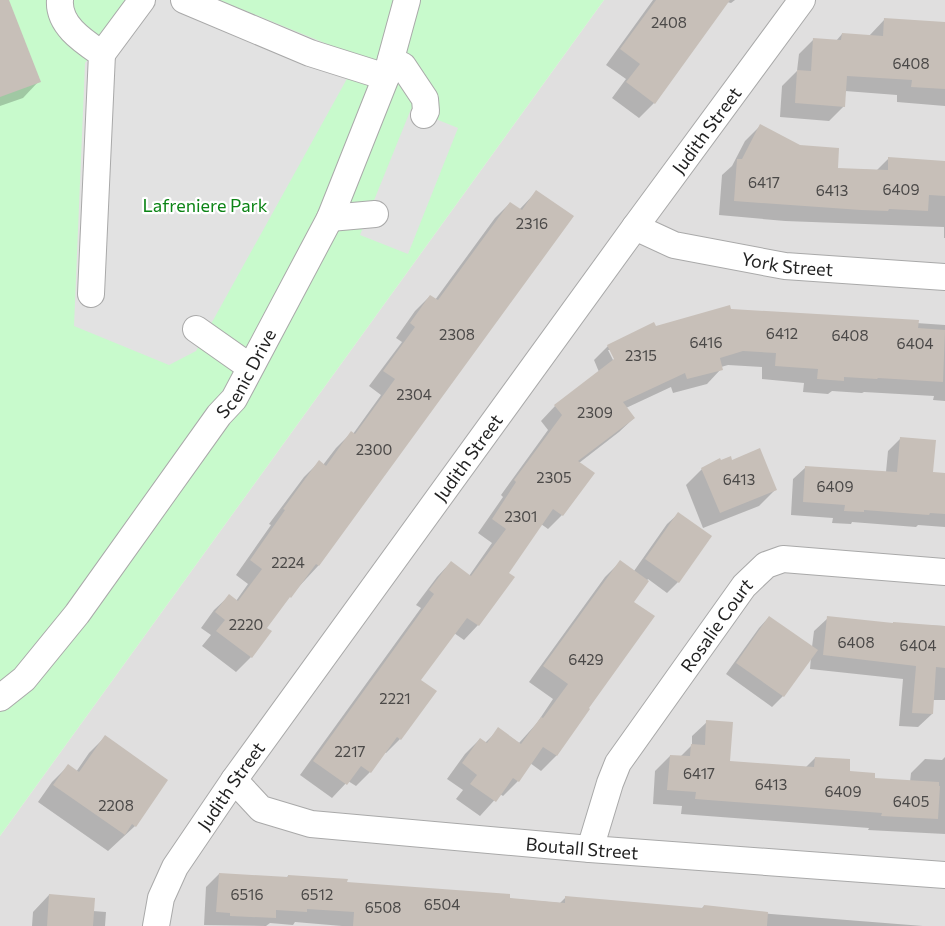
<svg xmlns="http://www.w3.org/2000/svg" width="945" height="926" font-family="Commissioner,sans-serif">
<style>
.residential{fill:#e0dfdf}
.park{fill:#c8facc}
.parking{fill:#e2e2e2}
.shadow{fill:#0003;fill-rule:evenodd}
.building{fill:#c7bfb8}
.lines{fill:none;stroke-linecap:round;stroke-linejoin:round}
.minor-casing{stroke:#a9a9a9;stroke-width:28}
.minor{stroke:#fff;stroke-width:26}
.labels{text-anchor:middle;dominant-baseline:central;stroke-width:4.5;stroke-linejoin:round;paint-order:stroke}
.number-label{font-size:15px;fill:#4b4948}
.street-label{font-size:18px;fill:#222;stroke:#fff}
.park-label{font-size:18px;fill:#0c8416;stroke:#fff}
</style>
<rect width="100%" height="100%" fill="#f2efe9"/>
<path class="residential" d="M604 0H945V926H0V836Z"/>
<path class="park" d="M0 0H604L0 836Z"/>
<g class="parking">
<path d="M136 0H219L359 57 196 351 169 365 74 326 85 63Z"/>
<path d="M411 109 458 128 408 254 360 235Z"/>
</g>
<g class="shadow">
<path d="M653 0H735L731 3 727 2 654 103 639 118 612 98 626 79 606 65Z"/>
<path d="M0 10 39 81 23 98 0 106Z"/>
<path d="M885 19 945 27V106L897 102V95L845 91 844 106 829 121 780 117 782 86 797 71 799 54 814 39 836 41 842 34 869 36Z"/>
<path d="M760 126 837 169 877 170 889 158 945 162V238H944V227L785 221 719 215 722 175 732 166 745 141Z"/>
<path d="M536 192 572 216 318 566 281 606 265 628 251 657 236 672 202 646 211 635 201 628 214 610 229 596 236 601 248 584 236 575 271 525 269 524 304 477 319 462 323 465 336 448 351 433 353 434 381 395 369 386 402 342 396 338 415 311 430 296 435 300 495 218 510 203 519 210Z"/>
<path d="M730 310 945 325V401L933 400 934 396 864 392 862 393 832 391 828 394 803 392 804 383 762 379V367L728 365 721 367V369L707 384 673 393 671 387 626 408 634 418 619 432 579 463 562 515 548 529 541 524 507 574 513 577 478 625 464 640 454 633 419 680 435 691 400 739 386 753 384 752 370 772 356 786 348 781 332 798 300 775 421 608 416 605 437 577 451 562 469 576 492 543 478 533 503 497 501 495 548 430 541 421 555 406 599 372 594 360 608 346 655 327ZM608 350H611L618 365 616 366Z"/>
<path d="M901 438 932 473 945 474V527L918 525 916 527 852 522 851 524 832 523 833 518 791 515 793 479 806 467 886 472 888 451Z"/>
<path d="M731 461 775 490 759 506 703 528 686 485 702 469Z"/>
<path d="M678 514V582L667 593 648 579 632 602 587 708 588 709 556 756 541 771 530 763 518 781 503 796 500 794 480 816 456 799 463 790 447 779 465 754 480 739 485 743 499 729 519 743 537 723 553 699 529 682 605 577 620 562 634 571 667 524Z"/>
<path d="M769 617 812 647 814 631 828 618 892 624 945 626V700H933L932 714 918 727 899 726 903 679 810 669 811 657 783 696 772 707 726 674 759 628Z"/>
<path d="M707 722 729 762 806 767 815 758 848 772 873 779 910 782 911 773 925 759 942 760 945 757V834L868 830 869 828 681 814 682 806 653 804 655 771 670 756 680 757 692 745V736Z"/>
<path d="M105 737 135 826 108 851 38 802 52 782 68 766 76 772 89 753Z"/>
<path d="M219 874 286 878 288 876 346 884 560 903 565 898 701 909 704 906 771 914 923 926H342L295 922 293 925 270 923 266 926 204 925 206 887Z"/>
<path d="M49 895 93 911 106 912 105 926H32L33 912Z"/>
</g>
<g class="building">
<path d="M0 0H9L41 82 0 97Z"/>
<path d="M656 0H730L655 104 626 82 640 64 620 49Z"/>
<path d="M884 18 945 22V89L911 87 912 80 847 76 845 107 795 103 797 70 811 71 813 38 841 40 842 33 883 36Z"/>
<path d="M760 124 800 145 839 148 838 168 888 170V157L945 161V196L929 195 928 211 889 209 888 211 861 210 734 201 737 159H742Z"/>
<path d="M536 190 574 216 319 566 316 564 291 598 290 597 267 628 272 631 252 658 216 631 225 620 215 612 229 594 238 601 262 569 250 560 285 510 283 509 319 460 326 466 351 431 355 434 395 379 383 371 415 327 410 323 430 295 438 300 510 202 522 210Z"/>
<path d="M730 305 731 309 919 320 918 328 945 330 943 382 878 378 877 379 844 377V381L817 379 818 369 775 366 776 353 743 351 720 358 723 370 687 379 685 373 623 402 635 418 578 461 595 473 563 516 553 509 509 573 515 577 479 626 467 618 421 680 437 691 401 740 397 737 371 773 361 766 347 785 313 761 434 594 429 590 451 561 471 576 506 529 492 519 516 482 514 480 562 415 554 405 614 359 607 345 654 322 656 326Z"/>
<path d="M900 437 936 440 933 472 945 473V514L930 513 929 515 864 510V512L844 511 845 505 803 502 805 466 897 472Z"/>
<path d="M760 448 777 490 720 513 701 468 720 458 721 460 731 456 732 460Z"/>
<path d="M678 512 712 536 679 583 645 559Z"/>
<path d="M620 560 649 581 634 602 655 616 589 708 590 709 557 756 543 747 519 782 513 778 496 802 470 784 477 775 462 763 480 738 487 743 498 727 521 744 541 717 543 718 568 684 543 666Z"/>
<path d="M769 616 818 650 784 697 736 663Z"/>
<path d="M827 616 893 623V622L945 626V668L936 667 933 714 912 713 916 666 823 655Z"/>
<path d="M706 720 733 722 730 761 814 767 815 757 850 759V771L875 773V778L939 782V786H940L938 819 881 816 882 813 695 799 696 792 667 790 670 755 690 756 691 744 705 745Z"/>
<path d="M105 735 168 780 136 827 132 824 125 835 53 785 68 764 79 772Z"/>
<path d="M219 873 288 877V875L348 879 347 882 510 894V898L565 903V896L703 908 704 905 768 912 767 926H353L354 912 307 909V912L276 910V918L230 916V913L216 912Z"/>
<path d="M49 894 95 898 93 926H47Z"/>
</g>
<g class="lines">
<defs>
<g id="minor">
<path d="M60 0C58 25 83 41 102 54L91 294"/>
<path d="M184 0 310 53 386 77"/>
<path d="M102 54 142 0"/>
<path d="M391 60 403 66 425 99 426 111 424 115"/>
<path d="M330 218 375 214"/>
<path id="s1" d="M635 227 674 245 785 266 945 277"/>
<path d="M196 329 250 367"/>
<path id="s2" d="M0 698 24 679 77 614 219 415 234 399 330 218 386 77 407 0"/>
<path id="s3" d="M234 780 261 809 311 824 590 849 945 875"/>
<path id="s4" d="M590 849 610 783 618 763 744 586 766 565 783 559 945 572"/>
<path id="s5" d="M156 926 161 898 175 867 234 780 635 227 802 0"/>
</g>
</defs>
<use href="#minor" class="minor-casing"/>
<use href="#minor" class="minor"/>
</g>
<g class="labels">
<g class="number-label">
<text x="669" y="22">2408</text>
<text x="911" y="63">6408</text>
<text x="764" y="182">6417</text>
<text x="901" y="189">6409</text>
<text x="832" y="190">6413</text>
<text x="532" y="223">2316</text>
<text x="782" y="333">6412</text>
<text x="457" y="334">2308</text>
<text x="850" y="335">6408</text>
<text x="706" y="342">6416</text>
<text x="915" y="343">6404</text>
<text x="641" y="355">2315</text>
<text x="414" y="394">2304</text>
<text x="595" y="412">2309</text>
<text x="374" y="449">2300</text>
<text x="554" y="477">2305</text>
<text x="739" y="479">6413</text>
<text x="835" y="486">6409</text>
<text x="521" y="516">2301</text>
<text x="288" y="562">2224</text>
<text x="246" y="624">2220</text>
<text x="856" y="642">6408</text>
<text x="918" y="645">6404</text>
<text x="586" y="659">6429</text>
<text x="395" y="698">2221</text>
<text x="350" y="751">2217</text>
<text x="699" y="773">6417</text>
<text x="771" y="784">6413</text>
<text x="843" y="791">6409</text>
<text x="911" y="801">6405</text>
<text x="116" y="805">2208</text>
<text x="247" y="894">6516</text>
<text x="317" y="894">6512</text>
<text x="442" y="904">6504</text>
<text x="383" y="907">6508</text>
</g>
<g class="street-label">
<text stroke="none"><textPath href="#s5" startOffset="971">Judith Street</textPath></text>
<text stroke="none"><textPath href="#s1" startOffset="158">York Street</textPath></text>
<text stroke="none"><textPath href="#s2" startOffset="409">Scenic Drive</textPath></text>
<text stroke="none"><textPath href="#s5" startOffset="566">Judith Street</textPath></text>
<text stroke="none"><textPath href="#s4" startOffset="260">Rosalie Court</textPath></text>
<text stroke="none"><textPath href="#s5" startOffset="161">Judith Street</textPath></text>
<text stroke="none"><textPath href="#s3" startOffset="364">Boutall Street</textPath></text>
</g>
<g class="park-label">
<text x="205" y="205">Lafreniere Park</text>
</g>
</g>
</svg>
